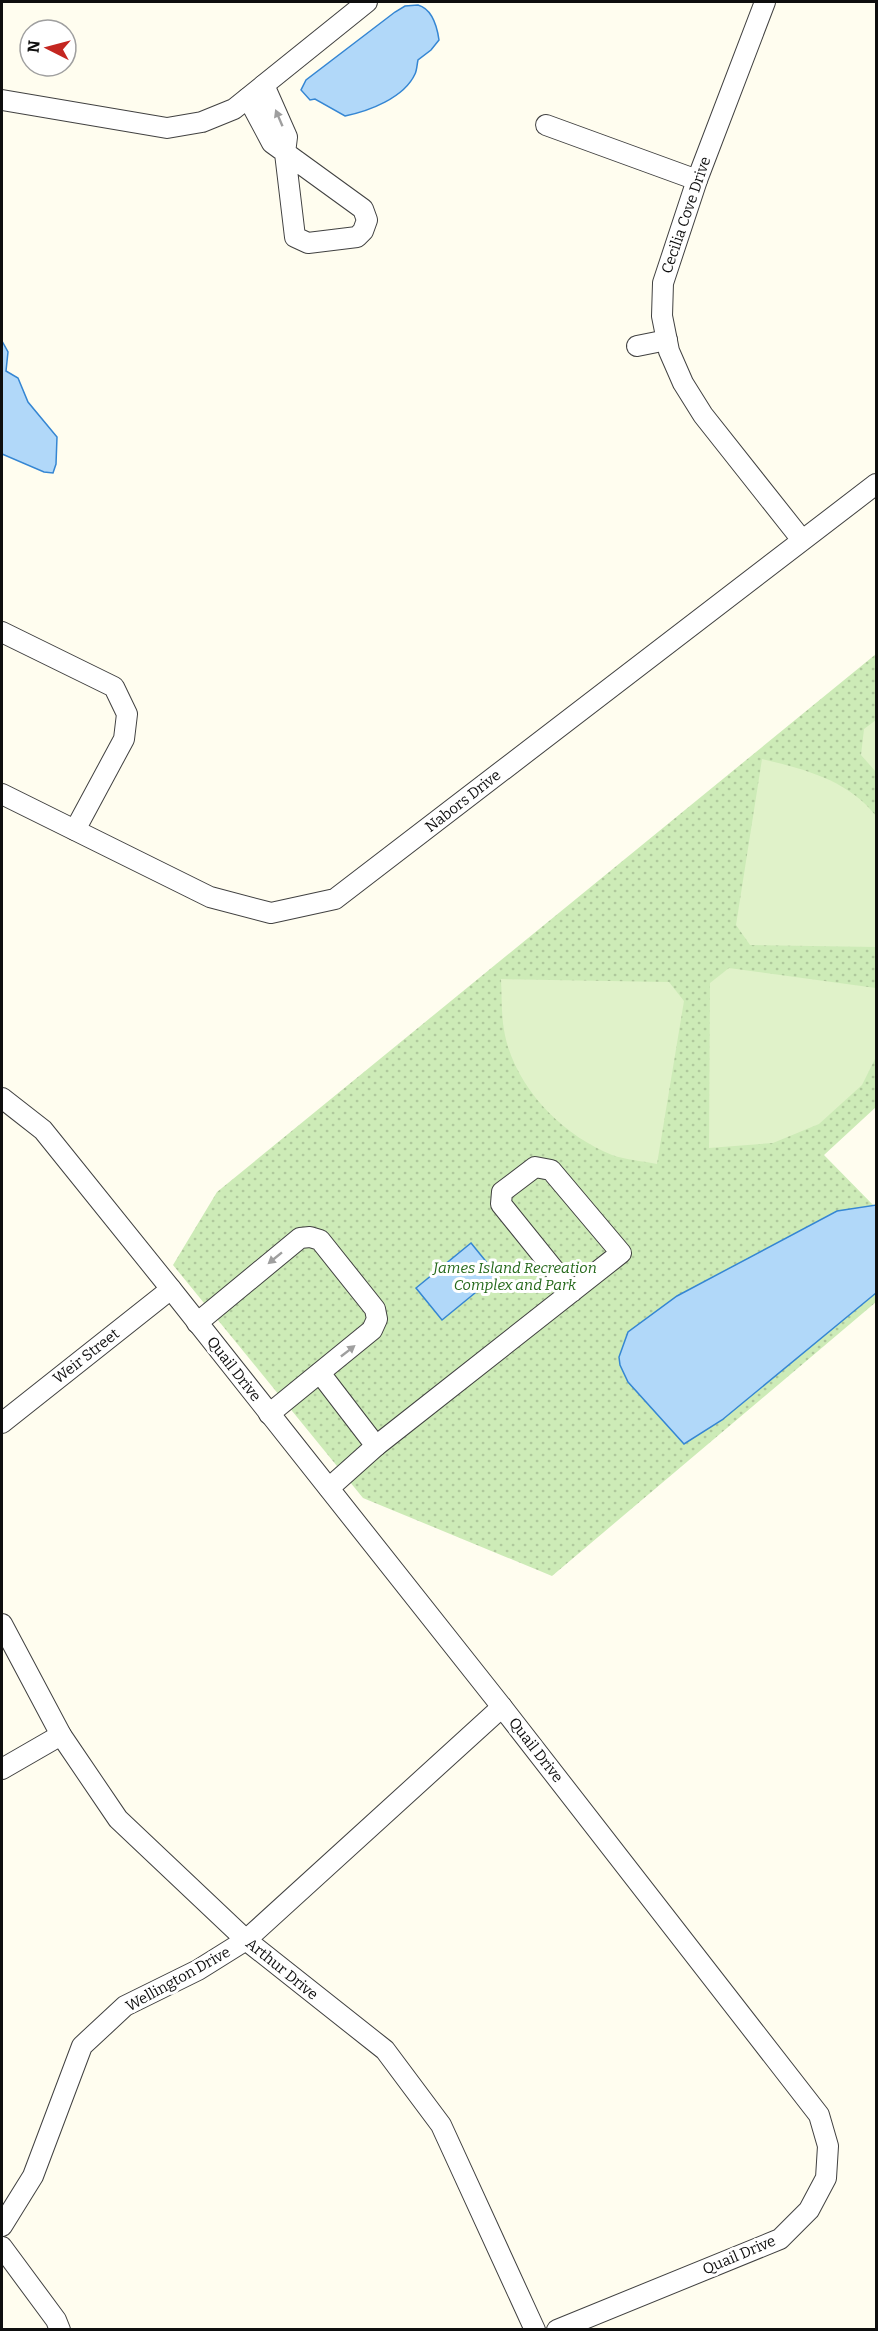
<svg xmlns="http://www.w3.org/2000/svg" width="878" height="2331" font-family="Bitter,serif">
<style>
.park{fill:url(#park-dots)}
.pitch{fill:#e0f2c9}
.water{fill:#b1d8f9;stroke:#3586d3;stroke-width:1.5}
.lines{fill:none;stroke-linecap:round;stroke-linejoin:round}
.minor-casing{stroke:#414141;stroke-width:22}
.minor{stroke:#fff;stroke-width:20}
.oneway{fill:#9f9f9f}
.labels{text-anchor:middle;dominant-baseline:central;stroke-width:6;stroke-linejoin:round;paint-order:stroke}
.street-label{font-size:15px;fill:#0e0e0e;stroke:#fff}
.park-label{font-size:15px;font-style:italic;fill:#25691b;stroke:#fff}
</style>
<defs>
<pattern id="park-dots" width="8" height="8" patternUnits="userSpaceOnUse" patternTransform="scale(1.5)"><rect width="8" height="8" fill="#cdebb7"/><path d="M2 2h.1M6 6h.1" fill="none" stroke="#afc89c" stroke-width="1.8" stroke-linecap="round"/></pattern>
</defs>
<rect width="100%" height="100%" fill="#fffdef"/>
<path class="park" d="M876 654V1107L824 1155 876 1208V1302L552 1576 363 1498 173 1265 217 1192Z"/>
<g class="pitch">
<path d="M876 720V772L861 755 864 729Z"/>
<path d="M762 759C804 769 848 780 876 816V947L750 945 736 925Z"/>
<path d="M729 968 876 988V1057L862 1085 819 1124 773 1143 709 1148 710 983Z"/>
<path d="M501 979 669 982 684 1001 657 1164C643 1161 626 1160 612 1155 561 1135 513 1085 504 1030 501 1013 502 996 501 979Z"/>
</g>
<g class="water">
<path d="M418 5C432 9 437 26 439 40L431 50 418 60C417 64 417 70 415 74 404 98 369 111 345 116L315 99 310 100 301 90 306 80 395 12 405 6Z"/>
<path d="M2 341 8 352 6 371 18 378 28 402 57 437 56 464 53 473 44 472 2 454Z"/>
<path d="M876 1205V1293L722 1420 684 1444 628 1382 620 1365 619 1357 628 1332 677 1296 837 1211Z"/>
<path d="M471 1243 497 1275 442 1320 416 1288Z"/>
</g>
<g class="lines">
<defs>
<g id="minor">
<path d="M765 2 697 180 663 283 662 316 669 351 683 383 703 415 802 540"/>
<path d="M248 98 272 143 363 209 367 220 363 231 357 237 308 243 295 237 285 153 287 137 264 85"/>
<path d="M2 100 167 128 202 122 234 109 367 2"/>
<path d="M546 125 697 180"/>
<path d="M637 346 667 340"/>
<path d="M2 632 114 687 127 714 124 739 75 830"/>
<path d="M2 794 210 897 271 913 335 899 876 484"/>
<path d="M2 1098 43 1130 171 1289 502 1707 819 2115 828 2146 826 2178 809 2210 780 2239 557 2330"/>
<path d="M197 1323 300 1238 310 1237 320 1240 375 1309 377 1319 372 1330 269 1414"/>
<path d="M320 1373 376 1446 329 1488"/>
<path d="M2 1423 171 1289"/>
<path d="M376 1446 621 1253 551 1170 535 1167 502 1192 501 1204 572 1292"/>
<path d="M2 1624 61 1735 118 1819 246 1940 385 2050 441 2125 535 2330"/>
<path d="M2 1769 61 1735"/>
<path d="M2 2226 33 2176 82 2046 125 2006 198 1970 246 1940 502 1707"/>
<path d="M2 2247 56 2320 60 2330"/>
</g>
</defs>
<use href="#minor" class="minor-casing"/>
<use href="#minor" class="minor"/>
</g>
<defs><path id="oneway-solid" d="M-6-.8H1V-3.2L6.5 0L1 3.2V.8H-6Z" transform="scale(1.5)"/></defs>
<g class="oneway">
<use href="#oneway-solid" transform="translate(279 118) rotate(-113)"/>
<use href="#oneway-solid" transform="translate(275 1258) rotate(141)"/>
<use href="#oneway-solid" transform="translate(348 1351) rotate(-38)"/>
</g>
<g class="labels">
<g class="street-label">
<text transform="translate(686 215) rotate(-71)">Cecilia Cove Drive</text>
<text transform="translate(463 801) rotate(-38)">Nabors Drive</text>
<text transform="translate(86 1356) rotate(-38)">Weir Street</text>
<text transform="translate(234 1369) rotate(52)">Quail Drive</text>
<text transform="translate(536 1750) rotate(52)">Quail Drive</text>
<text transform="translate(282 1969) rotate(39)">Arthur Drive</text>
<text transform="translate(178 1979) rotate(-29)">Wellington Drive</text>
<text transform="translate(739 2255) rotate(-23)">Quail Drive</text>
</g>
<g class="park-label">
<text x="515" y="1268">James Island Recreation<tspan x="515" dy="17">Complex and Park</tspan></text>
</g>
</g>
<rect width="878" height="2331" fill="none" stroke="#0e0e0e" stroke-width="6"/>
<g transform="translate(48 48) rotate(276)"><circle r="28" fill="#ffffff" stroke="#9f9f9f" stroke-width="1.5"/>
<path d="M0-4.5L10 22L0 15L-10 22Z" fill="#c42620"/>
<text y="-9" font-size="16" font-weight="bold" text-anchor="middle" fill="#0e0e0e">N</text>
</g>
</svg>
